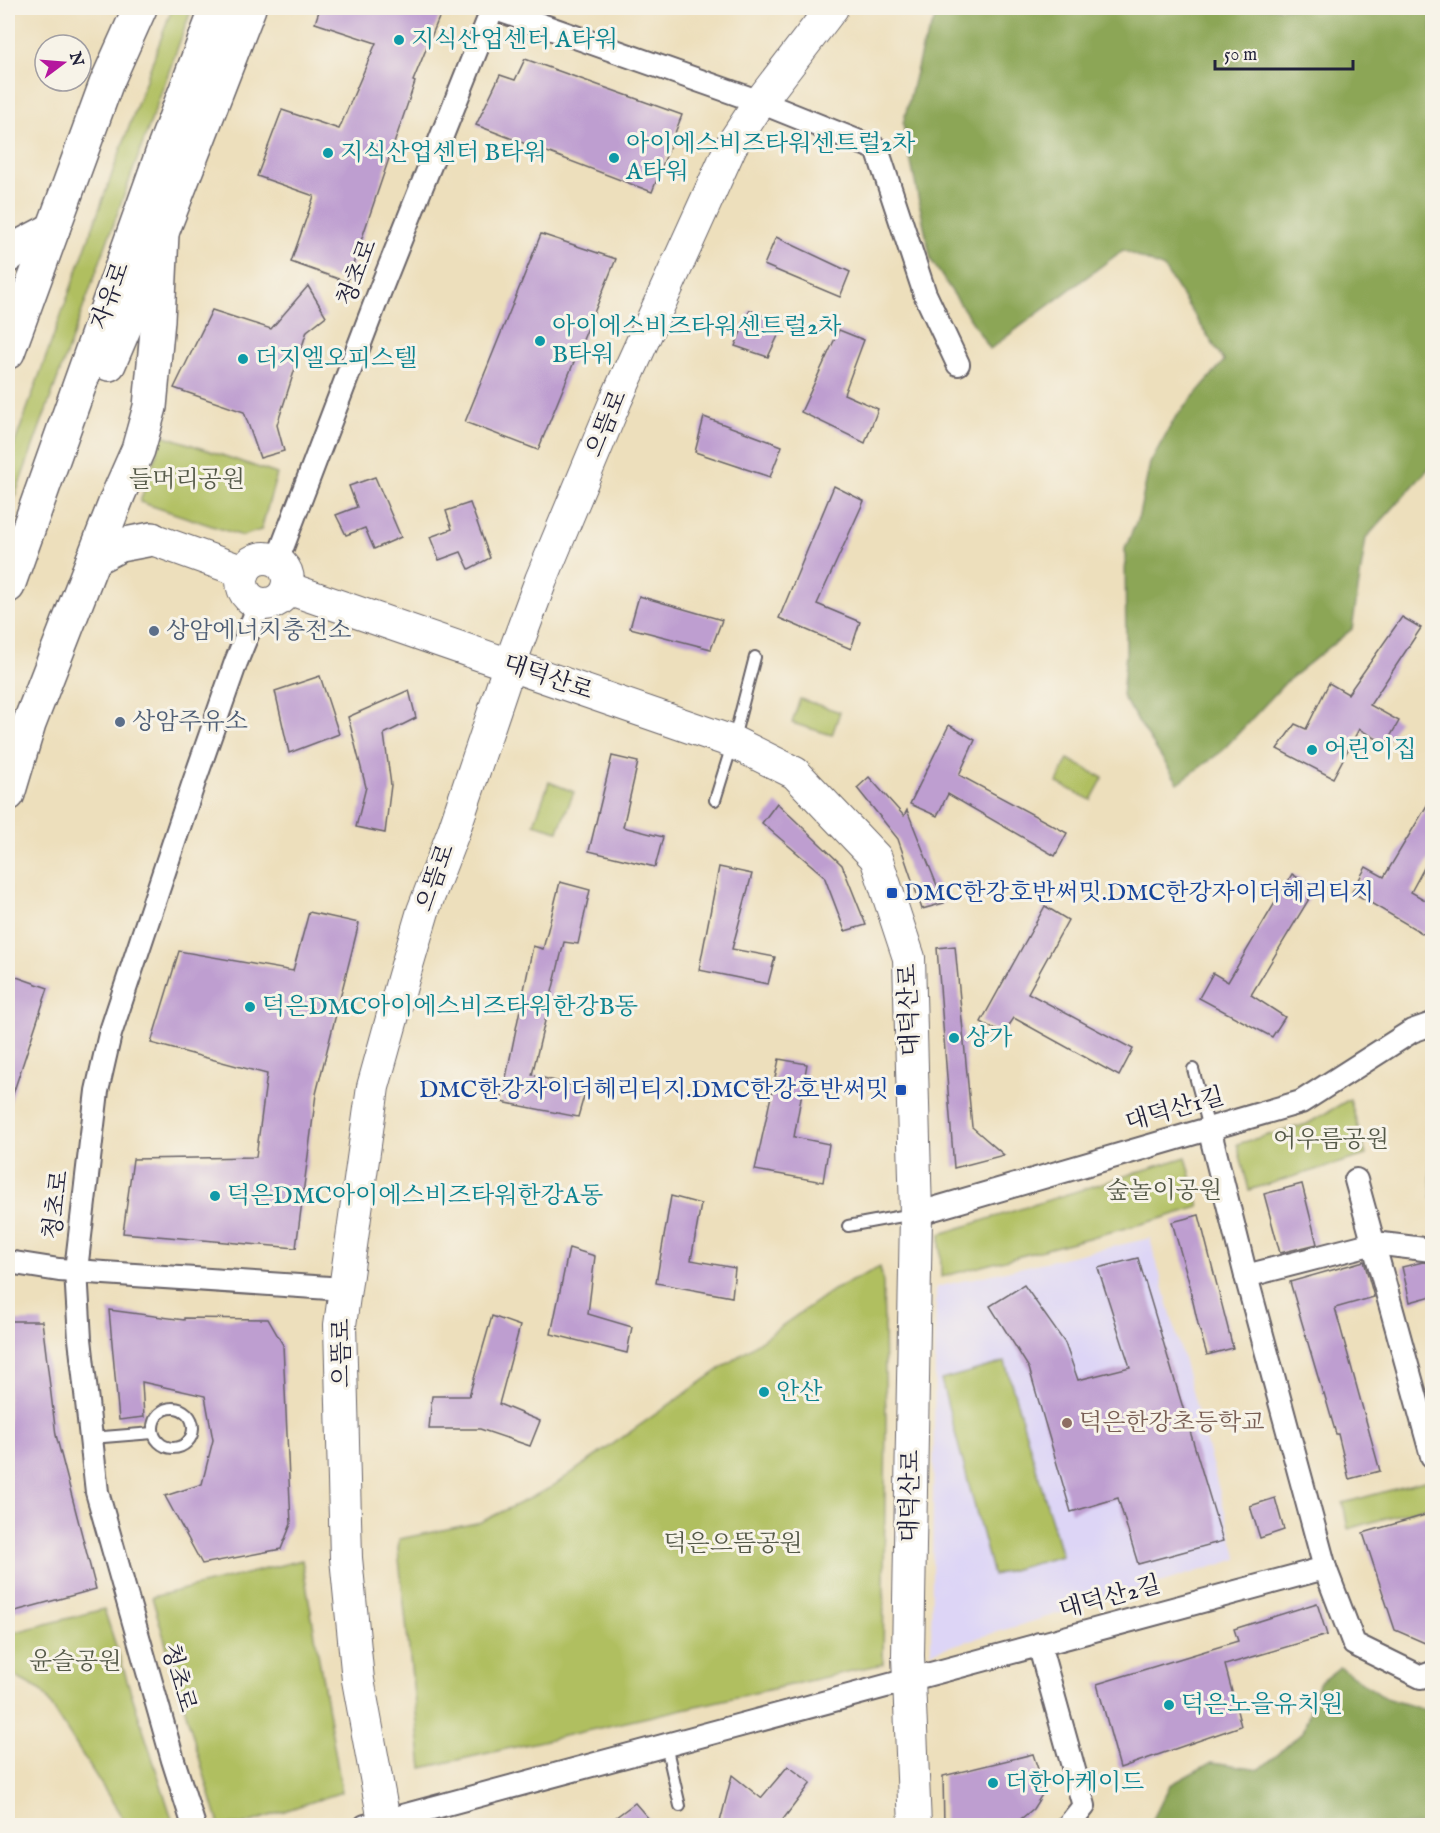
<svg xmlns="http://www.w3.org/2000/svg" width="1440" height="1833" font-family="'IM FELL English','Noto Serif KR',serif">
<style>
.built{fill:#ddd5f6}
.green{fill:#b0bf61;stroke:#69704e;stroke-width:1.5}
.forest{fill:#8ca657;stroke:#576449;stroke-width:1.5}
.building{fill:#be9ed0}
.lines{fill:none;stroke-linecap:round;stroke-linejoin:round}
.lane-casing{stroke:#696468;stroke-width:14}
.street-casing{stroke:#696468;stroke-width:26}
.secondary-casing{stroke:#696468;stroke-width:34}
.highway-casing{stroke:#696468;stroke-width:36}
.lane{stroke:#fff;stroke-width:10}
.street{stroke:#fff;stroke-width:22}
.secondary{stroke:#fff;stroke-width:32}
.highway{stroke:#fff;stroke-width:33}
.culture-dot{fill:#0f9aa8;stroke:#f7f3e8;stroke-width:2}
.service-dot{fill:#5c6f8a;stroke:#f7f3e8;stroke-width:2}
.transit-dot{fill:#1a4fb4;stroke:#f7f3e8;stroke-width:2}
.education-dot{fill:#8d6e63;stroke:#f7f3e8;stroke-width:2}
.labels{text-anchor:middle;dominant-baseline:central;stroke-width:6;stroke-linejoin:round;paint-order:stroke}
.culture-label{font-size:24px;fill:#0d838f;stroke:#f7f3e8;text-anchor:start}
.street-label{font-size:24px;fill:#22223b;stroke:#f7f3e8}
.park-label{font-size:24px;fill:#545948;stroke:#f7f3e8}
.service-label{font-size:24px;fill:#4e5e75;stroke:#f7f3e8;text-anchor:start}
.transit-label{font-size:24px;fill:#164399;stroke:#f7f3e8;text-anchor:start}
.education-label{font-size:24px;fill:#785e54;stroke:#f7f3e8;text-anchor:start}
</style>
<rect width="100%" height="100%" fill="#f7f3e8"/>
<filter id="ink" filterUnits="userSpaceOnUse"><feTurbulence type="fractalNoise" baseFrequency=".0167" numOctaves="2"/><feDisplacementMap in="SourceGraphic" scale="12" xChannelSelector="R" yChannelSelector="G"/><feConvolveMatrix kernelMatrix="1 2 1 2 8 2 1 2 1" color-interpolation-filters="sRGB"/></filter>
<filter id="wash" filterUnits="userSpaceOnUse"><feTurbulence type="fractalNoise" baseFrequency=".008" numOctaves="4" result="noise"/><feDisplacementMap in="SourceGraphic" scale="24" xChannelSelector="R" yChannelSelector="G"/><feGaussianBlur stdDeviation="1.35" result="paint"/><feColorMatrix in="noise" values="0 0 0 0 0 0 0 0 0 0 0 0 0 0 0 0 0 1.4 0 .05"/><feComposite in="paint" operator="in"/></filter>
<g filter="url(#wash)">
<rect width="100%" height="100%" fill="#eddfbc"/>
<path class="built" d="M1150 1238 1238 1559 931 1652 936 1287Z"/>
<g class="green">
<path d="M172 8H192L8 515V462Z"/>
<path d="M163 435 277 474 261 530 242 536 140 502Z"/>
<path d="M800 699 840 712 832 735 792 723Z"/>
<path d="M1068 759 1103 778 1091 800 1057 783Z"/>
<path d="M549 782 574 792 558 831 534 824Z"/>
<path d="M1350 1099 1366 1155 1249 1190 1237 1144 1307 1124Z"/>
<path d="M1186 1157 1199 1207 1156 1220 941 1277 940 1234Z"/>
<path d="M880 1267 883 1282 886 1419 883 1664 422 1768 398 1550 399 1539 481 1522 550 1488 833 1290Z"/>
<path d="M1005 1362 1062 1556 993 1575 941 1380Z"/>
<path d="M1428 1480 1432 1497V1505L1348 1529 1343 1503Z"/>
<path d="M302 1560 342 1792 242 1825H219L152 1597Z"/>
<path d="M104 1609 174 1825H127L42 1691 8 1673V1634Z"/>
</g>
<g class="forest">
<path d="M940 8H1432V465L1366 538 1352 629 1286 682 1221 752 1178 783 1122 696 1126 652 1125 549 1139 515 1150 463 1175 418 1224 361 1164 268 1123 250 990 349 931 260 903 124 922 48Z"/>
<path d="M1432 1089V1199L1427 1093Z"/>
<path d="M1340 1667 1385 1698 1432 1712V1825H1150L1170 1785 1212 1762 1260 1769 1303 1732 1319 1683Z"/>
</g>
<g id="blocks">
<g class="building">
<path d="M320 8H443L413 81 415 82 347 282 291 262 314 196 257 176 282 110 339 129 376 43 315 23Z"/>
<path d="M525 59 682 115 652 192 476 125 500 75 515 80Z"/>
<path d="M541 234 616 259 538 450 465 422Z"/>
<path d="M776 237 850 272 840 297 764 265Z"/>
<path d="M308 286 326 316 307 331 277 425 284 451 260 458 244 412 174 388 212 310 271 329Z"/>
<path d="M750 310 783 325 768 357 735 346Z"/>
<path d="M839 330 864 340 844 394 878 409 865 443 801 412Z"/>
<path d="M704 417 782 446 770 477 695 452Z"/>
<path d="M375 477 401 537 374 549 365 528 346 535 336 515 357 507 349 486Z"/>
<path d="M834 486 864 501 817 604 860 622 851 649 779 618Z"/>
<path d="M470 503 490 558 469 569 461 552 439 560 430 537 452 529 446 511Z"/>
<path d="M639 596 722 620 711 649 630 628Z"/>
<path d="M1402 617 1421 628 1370 705 1399 721 1386 744 1359 729 1333 778 1277 749 1295 724 1306 729 1329 683 1348 694Z"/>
<path d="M320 676 339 734 289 753 275 691Z"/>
<path d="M409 690 416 718 384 734 391 785 385 833 356 827 366 787 348 717Z"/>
<path d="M949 725 975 740 959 775 1067 833 1055 856 948 794 937 816 910 804Z"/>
<path d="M612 756 638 762 623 827 663 837 655 867 589 851Z"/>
<path d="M869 777 904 816 907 810 944 903 922 909 898 839 857 788Z"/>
<path d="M1432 797V853L1411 892 1432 904V939L1352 892 1366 867 1384 877Z"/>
<path d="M777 803 842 865 866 925 845 931 824 876 762 823Z"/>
<path d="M719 867 752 874 732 949 775 957 768 984 699 970Z"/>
<path d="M1292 874 1315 889 1251 995 1285 1017 1272 1037 1199 998 1213 973 1228 982Z"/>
<path d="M560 882 590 890 578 944 564 942 532 1075 586 1089 578 1117 501 1102 533 946 543 949Z"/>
<path d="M1045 906 1068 920 1028 993 1133 1049 1119 1076 1014 1018 1003 1034 981 1022Z"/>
<path d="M309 912 359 923 316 1094 296 1248 123 1233 133 1159 256 1157 267 1074 151 1043 179 951 293 971Z"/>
<path d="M955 946 972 1127 1004 1155 954 1168 937 948Z"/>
<path d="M8 974 48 988 10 1103H8Z"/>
<path d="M779 1059 807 1064 794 1137 829 1144 823 1182 755 1170Z"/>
<path d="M1302 1184 1317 1244 1280 1253 1264 1194Z"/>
<path d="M671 1196 701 1204 691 1260 735 1268 732 1297 656 1283Z"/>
<path d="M1199 1215 1233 1348 1207 1355 1198 1324 1190 1289H1191L1172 1222Z"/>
<path d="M569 1248 595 1256 588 1314 632 1327 627 1353 551 1334Z"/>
<path d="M1138 1258 1223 1541 1138 1564 1118 1498 1071 1512 1029 1368 990 1306 1024 1285 1065 1343 1078 1380 1130 1367 1098 1268Z"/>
<path d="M1364 1261 1374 1297 1335 1308 1380 1471 1349 1479 1338 1434H1336L1324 1393 1323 1394 1290 1282Z"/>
<path d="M1423 1262 1432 1263V1296L1410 1302 1402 1267Z"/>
<path d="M109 1310 184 1320V1318L268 1319 283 1345 291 1524 281 1549 202 1564 165 1496 202 1484 213 1440 205 1396 142 1382 144 1417 119 1420Z"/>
<path d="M492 1316 520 1326 499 1404 540 1421 530 1446 480 1429H429L432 1396H469Z"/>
<path d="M8 1321H42L56 1435 96 1589 8 1613Z"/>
<path d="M1275 1498 1284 1530 1260 1538 1250 1506Z"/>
<path d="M1432 1513V1646L1395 1630 1363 1533Z"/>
<path d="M1317 1603 1327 1635 1225 1665 1241 1726 1120 1768 1097 1684 1238 1641 1234 1629Z"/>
<path d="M1033 1754 1045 1790 1033 1809 1012 1826H944L943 1776Z"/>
<path d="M788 1766 811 1783 778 1826H719L732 1775 761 1798Z"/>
<path d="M635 1803 655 1826H604Z"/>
</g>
</g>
</g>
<g filter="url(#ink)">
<use href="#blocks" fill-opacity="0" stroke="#696468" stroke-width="1.5"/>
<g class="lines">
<defs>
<g id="lane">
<path d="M715 800 733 742 755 657"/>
<path d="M1193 1069 1209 1128"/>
<path d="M848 1226 913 1214"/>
<circle cx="173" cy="1428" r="20"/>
<path d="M91 1438 153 1433"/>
<path d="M666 1745 680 1806"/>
</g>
<g id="street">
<path d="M493 8 760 102 877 149 925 294 958 364"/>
<path d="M277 561 381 288 493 8"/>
<path d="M1209 1128 1246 1276 1325 1568 1354 1644 1421 1677 1432 1673"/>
<path d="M1356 1180 1432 1456"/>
<path d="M916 1214 1301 1102 1412 1031 1432 1024"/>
<path d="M8 1262 59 1270 344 1289"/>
<path d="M1246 1276 1374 1243 1432 1250"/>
<path d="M1039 1644 1084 1806 1068 1826"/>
<path d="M194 1826 173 1760 97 1492 80 1339 76 1270 97 1091 110 1034 194 782 236 662 260 603"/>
<path d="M365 1826 1325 1568"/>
</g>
<g id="secondary">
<path d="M152 539 244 572"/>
<circle cx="265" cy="581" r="23"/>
<path d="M287 588 733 742 795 773 876 858 909 958 916 1214 908 1656 915 1826"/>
<path d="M385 1826 358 1680 346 1558 340 1325 373 1087 403 979 423 911 453 833 510 664 541 580 616 400 731 146 760 102 832 8"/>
</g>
<g id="highway">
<path d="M8 256 19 247 53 229"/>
<path d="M8 352 106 84 140 8"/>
<path d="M109 364 132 310 249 8"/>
<path d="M93 559 120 545 152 539"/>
<path d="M8 586 165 145 217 8"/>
<path d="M8 794 29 724 119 493 138 450 150 407 158 320 162 233"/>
</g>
</defs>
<use href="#lane" class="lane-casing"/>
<use href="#street" class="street-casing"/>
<use href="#secondary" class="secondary-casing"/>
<use href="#highway" class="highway-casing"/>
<use href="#lane" class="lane"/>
<use href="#street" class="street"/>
<use href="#secondary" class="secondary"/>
<use href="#highway" class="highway"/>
</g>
</g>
<g class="culture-dot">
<circle cx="399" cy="40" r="6"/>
<circle cx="328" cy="153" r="6"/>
<circle cx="614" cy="158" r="6"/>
<circle cx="540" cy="341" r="6"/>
<circle cx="243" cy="359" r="6"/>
<circle cx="1312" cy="750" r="6"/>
<circle cx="250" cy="1007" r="6"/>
<circle cx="954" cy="1038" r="6"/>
<circle cx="215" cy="1196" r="6"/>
<circle cx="764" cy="1392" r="6"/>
<circle cx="1169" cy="1705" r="6"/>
<circle cx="993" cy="1783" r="6"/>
</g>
<g class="service-dot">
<circle cx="154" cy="631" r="6"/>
<circle cx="120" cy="722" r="6"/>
</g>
<g class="transit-dot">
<rect x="886" y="887" width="12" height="12" rx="3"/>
<rect x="895" y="1084" width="12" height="12" rx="3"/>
</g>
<circle class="education-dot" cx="1067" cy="1423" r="6"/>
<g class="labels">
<g class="culture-label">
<text x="411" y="40">지식산업센터 A타워</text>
<text x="626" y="144">아이에스비즈타워센트럴2차<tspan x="626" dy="28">A타워</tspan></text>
<text x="340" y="153">지식산업센터 B타워</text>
<text x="552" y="327">아이에스비즈타워센트럴2차<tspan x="552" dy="28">B타워</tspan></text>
<text x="255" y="359">더지엘오피스텔</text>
<text x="1324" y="750">어린이집</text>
<text x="262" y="1007">덕은DMC아이에스비즈타워한강B동</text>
<text x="966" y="1038">상가</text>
<text x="227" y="1196">덕은DMC아이에스비즈타워한강A동</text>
<text x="776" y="1392">안산</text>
<text x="1181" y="1705">덕은노을유치원</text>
<text x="1005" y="1783">더한아케이드</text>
</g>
<g class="street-label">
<text transform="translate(358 273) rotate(-69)">청초로</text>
<text transform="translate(111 296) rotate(-70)">자유로</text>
<text transform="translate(607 424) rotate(-67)">으뜸로</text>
<text transform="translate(548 678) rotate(19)">대덕산로</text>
<text transform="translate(436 878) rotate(-70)">으뜸로</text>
<text transform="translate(910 1010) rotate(-92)">대덕산로</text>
<text transform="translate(1175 1110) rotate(-16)">대덕산1길</text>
<text transform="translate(57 1205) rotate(-83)">청초로</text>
<text transform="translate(342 1353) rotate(-90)">으뜸로</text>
<text transform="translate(911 1496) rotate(-89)">대덕산로</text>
<text transform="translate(1110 1598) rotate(-15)">대덕산2길</text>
<text transform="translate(178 1678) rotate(74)">청초로</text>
</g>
<g class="park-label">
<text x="187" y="480">들머리공원</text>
<text x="1331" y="1140">어우름공원</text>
<text x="1164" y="1191">숲놀이공원</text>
<text x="733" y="1544">덕은으뜸공원</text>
<text x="75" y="1662">윤슬공원</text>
</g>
<g class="service-label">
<text x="166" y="631">상암에너지충전소</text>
<text x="132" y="722">상암주유소</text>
</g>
<g class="transit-label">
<text x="904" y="893">DMC한강호반써밋.DMC한강자이더헤리티지</text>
<text x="889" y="1090" text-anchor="end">DMC한강자이더헤리티지.DMC한강호반써밋</text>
</g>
<g class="education-label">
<text x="1079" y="1423">덕은한강초등학교</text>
</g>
</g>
<rect width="1440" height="1833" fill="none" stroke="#f7f3e8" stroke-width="30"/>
<g transform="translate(63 63) rotate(74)"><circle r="28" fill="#f7f3e8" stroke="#a29fa3" stroke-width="1.5"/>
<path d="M0-4.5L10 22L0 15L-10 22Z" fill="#b5179e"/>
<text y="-9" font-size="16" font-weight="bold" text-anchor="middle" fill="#22223b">N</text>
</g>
<path d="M1215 60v9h138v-9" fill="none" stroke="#22223b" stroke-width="3"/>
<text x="1224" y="60" font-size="18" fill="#22223b" stroke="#f7f3e8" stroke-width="4.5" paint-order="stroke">50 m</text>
</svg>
